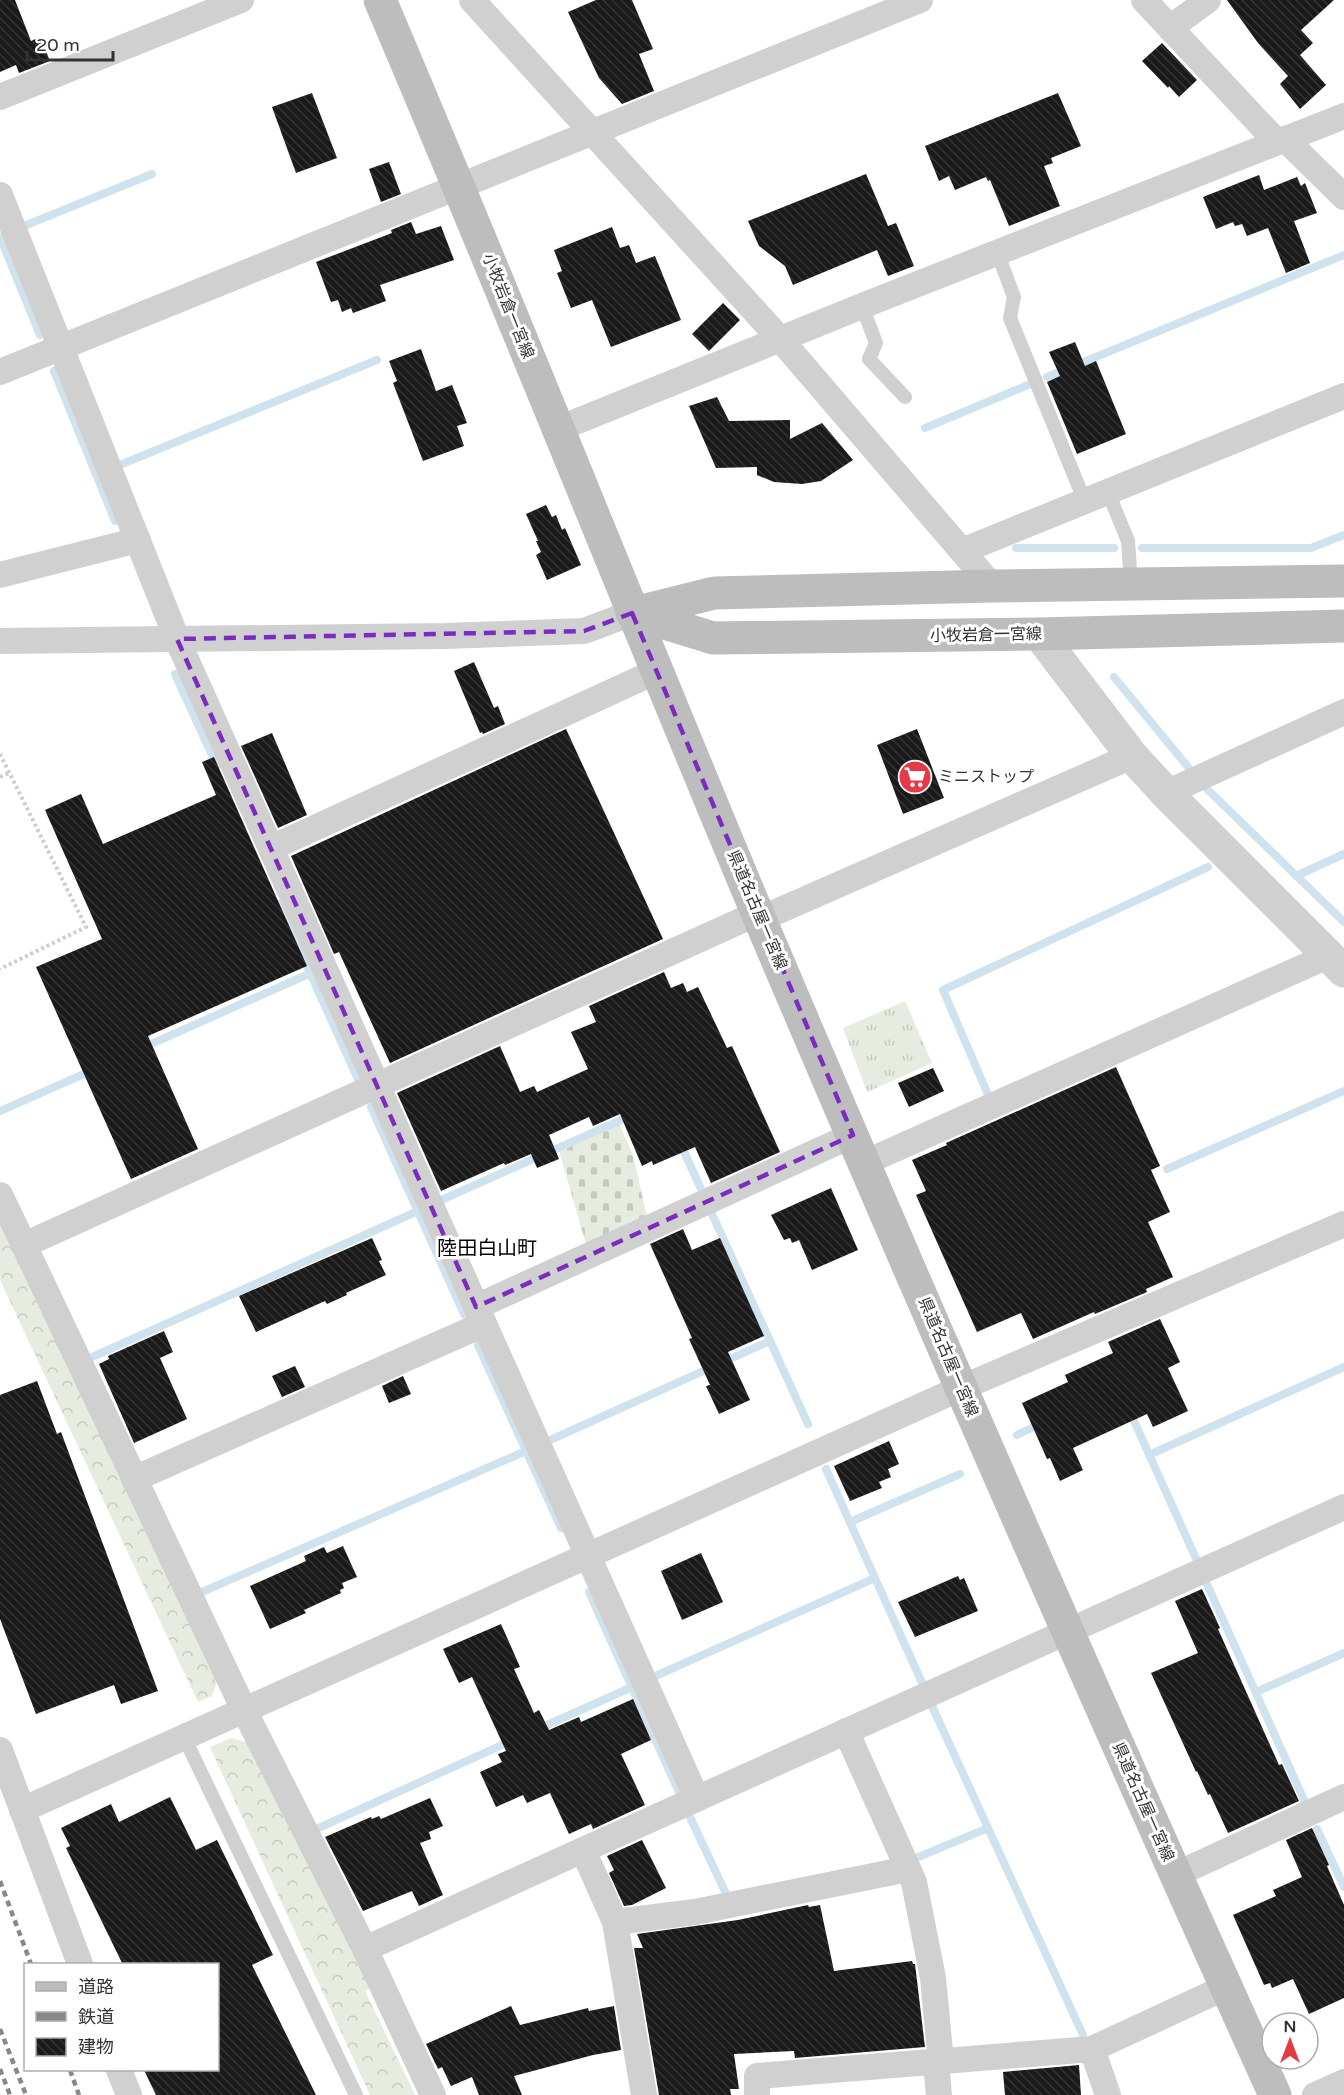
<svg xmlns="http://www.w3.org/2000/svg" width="1344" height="2095" font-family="'Varela Round','Noto Sans JP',sans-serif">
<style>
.grass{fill:url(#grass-tufts)}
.forest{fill:url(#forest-crowns)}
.cemetery{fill:url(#cemetery-stones)}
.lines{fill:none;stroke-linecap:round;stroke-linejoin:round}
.stream{stroke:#cfe2ee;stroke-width:8}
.building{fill:url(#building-back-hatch)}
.path{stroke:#cdcdcd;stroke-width:4;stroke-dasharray:3 3;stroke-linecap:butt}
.service{stroke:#d0d0d0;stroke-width:14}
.minor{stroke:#d0d0d0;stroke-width:26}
.tertiary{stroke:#d0d0d0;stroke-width:33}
.secondary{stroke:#bdbdbd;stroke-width:33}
.rail{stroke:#888;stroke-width:4.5;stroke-dasharray:6 4.5;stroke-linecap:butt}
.marked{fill:none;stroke:#7b2cbf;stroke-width:4.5;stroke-dasharray:12 8;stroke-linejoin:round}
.labels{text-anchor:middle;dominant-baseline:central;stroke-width:6;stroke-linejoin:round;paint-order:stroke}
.street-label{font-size:16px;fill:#333;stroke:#fff}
.poi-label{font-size:16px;fill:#333;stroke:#fff;text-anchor:start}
.quarter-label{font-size:20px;fill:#000;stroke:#fff}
</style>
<defs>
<pattern id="grass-tufts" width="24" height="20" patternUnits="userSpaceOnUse" patternTransform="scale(1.5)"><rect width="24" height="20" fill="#e6ecdf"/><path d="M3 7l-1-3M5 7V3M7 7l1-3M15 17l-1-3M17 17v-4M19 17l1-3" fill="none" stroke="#c6cbc0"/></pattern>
<pattern id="forest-crowns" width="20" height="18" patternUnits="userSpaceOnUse" patternTransform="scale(1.5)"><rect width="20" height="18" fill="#e6ecdf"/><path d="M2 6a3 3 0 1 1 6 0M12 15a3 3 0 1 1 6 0" fill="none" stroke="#c6cbc0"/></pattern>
<pattern id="cemetery-stones" width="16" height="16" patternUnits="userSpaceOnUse" patternTransform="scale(1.5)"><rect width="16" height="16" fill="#e6ecdf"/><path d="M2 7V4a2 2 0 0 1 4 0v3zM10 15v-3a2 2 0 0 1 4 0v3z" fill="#c6cbc0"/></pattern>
<pattern id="building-back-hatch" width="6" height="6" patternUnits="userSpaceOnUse" patternTransform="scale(1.5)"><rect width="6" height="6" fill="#1a1a1a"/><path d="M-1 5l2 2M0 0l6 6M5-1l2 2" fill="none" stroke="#333"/></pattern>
</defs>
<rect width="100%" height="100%" fill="#fff"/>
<path class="grass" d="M905 1001 932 1063 867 1092 843 1028Z"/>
<g class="forest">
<path d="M0 1209 219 1676 212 1696 198 1702 0 1280Z"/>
<path d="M231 1738 253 1744 371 1987 365 1991 415 2095H370L210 1747Z"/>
</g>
<path class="cemetery" d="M619 1124 633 1155 647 1217 586 1244 559 1151Z"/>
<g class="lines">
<g class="stream">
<path d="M24 226 152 174"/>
<path d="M0 237 40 335"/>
<path d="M54 371 115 521"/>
<path d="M1047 377 1344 255"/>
<path d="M925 428 1028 385"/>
<path d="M122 464 377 360"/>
<path d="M1016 548H1114"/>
<path d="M1142 548H1311L1344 535"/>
<path d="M175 674 217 766"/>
<path d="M1114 677 1188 767"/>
<path d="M1206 788 1344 922"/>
<path d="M1296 876 1344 854"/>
<path d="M279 904 357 1077"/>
<path d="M142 1048 311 973"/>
<path d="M989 1097 943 990 1208 867"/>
<path d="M371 1107 464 1314"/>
<path d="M0 1111 93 1070"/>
<path d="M680 1143 702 1191"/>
<path d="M1167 1169 1344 1091"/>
<path d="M439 1201 630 1116"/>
<path d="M712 1214 808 1424"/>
<path d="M478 1345 561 1528"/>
<path d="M92 1357 418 1211"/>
<path d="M1130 1412 1198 1563"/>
<path d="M1017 1435 1042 1423"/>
<path d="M548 1441 770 1341"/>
<path d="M1149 1455 1344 1367"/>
<path d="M826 1469 923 1685"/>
<path d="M850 1522 960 1474"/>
<path d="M1206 1582 1305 1802"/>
<path d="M202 1592 526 1451"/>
<path d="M589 1592 678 1790"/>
<path d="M651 1678 875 1578"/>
<path d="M1256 1692 1344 1653"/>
<path d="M932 1706 1083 2035"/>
<path d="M536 1730 632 1687"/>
<path d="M690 1817 728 1898"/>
<path d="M1317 1829 1344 1887"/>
<path d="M314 1830 511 1741"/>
<path d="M916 1858 988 1828"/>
</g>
</g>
<g class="building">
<path d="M0 0H15L31 41 40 37 50 61 19 73 16 65 0 72Z"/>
<path d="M596 0H632L653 49 639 54 654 91 622 104 599 78 568 12Z"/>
<path d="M1227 0H1334L1301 30 1313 43 1300 55 1326 85 1300 109 1280 84 1288 76 1258 43Z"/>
<path d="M1162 43 1197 80 1179 97 1169 86 1168 88 1142 61Z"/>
<path d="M312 93 337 158 296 173 272 107Z"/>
<path d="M1058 93 1081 146 1051 158 1053 163 1044 166 1060 206 1009 226 990 180 988 181 986 177 955 190 949 176 939 181 925 146Z"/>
<path d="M389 162 401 194 381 202 369 169Z"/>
<path d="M866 174 888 226 896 223 914 266 888 276 877 250 793 285 785 266 759 246 748 221Z"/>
<path d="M1259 175 1264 190 1297 177 1301 186 1305 183 1317 213 1294 221 1310 263 1286 273 1268 228 1247 236 1242 224 1235 226 1233 222 1216 229 1203 197Z"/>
<path d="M411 222 416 234 441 226 454 260 380 285 386 301 353 313 351 308 342 312 338 300 331 302 316 262 392 233 391 230Z"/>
<path d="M612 227 620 248 629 245 636 263 655 256 681 320 611 347 592 300 571 308 557 273 562 271 554 250Z"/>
<path d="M723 303 740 320 709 351 692 334Z"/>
<path d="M1075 342 1085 366 1096 361 1126 434 1077 454 1047 382 1060 376 1049 352Z"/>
<path d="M421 349 436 391 452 385 467 423 457 426 464 446 423 461 393 383 397 381 389 361Z"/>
<path d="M717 397 729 421 790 420V439L822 423 853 460 821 481 802 484 774 482 757 475V467L716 468 689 406Z"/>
<path d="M546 505 552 517 556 515 562 530 565 528 581 565 547 580 536 555 541 552 536 541H538L526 514Z"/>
<path d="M474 662 494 708 498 706 505 724 483 734 482 732 480 733 454 671Z"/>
<path d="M566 729 663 939 390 1063 339 952 334 954 291 856Z"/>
<path d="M917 729 944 798 903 814 877 745Z"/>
<path d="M272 733 307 815 278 828 241 746Z"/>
<path d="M214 757 307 966 148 1036 198 1149 131 1179 36 967 102 939 45 810 81 794 103 844 216 795 202 762Z"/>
<path d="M664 972 671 988 683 983 687 992 698 987 727 1048 732 1046 780 1152 711 1183 695 1147 653 1165 652 1161 642 1166 620 1114 593 1126 589 1117 549 1135 559 1159 537 1168 531 1154 505 1165 504 1163 441 1191 397 1093 500 1046 520 1092 534 1086 537 1092 588 1069 571 1032 596 1022 589 1006Z"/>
<path d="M1116 1067 1160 1166 1151 1170 1170 1212 1148 1222 1173 1277 1146 1289 1147 1292 1095 1314 1094 1312 1033 1339 1021 1313 977 1332 916 1195 926 1191 912 1160 947 1145 946 1143Z"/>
<path d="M933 1068 944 1091 909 1107 898 1083Z"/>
<path d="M831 1188 858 1250 812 1270 799 1240 792 1243 790 1238 784 1240 771 1215Z"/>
<path d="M683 1229 692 1250 720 1238 764 1336 728 1352 750 1400 719 1414 706 1386 710 1385 689 1339 692 1338 650 1244Z"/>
<path d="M372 1238 382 1260 379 1261 386 1275 346 1293 347 1295 327 1304 325 1301 256 1332 239 1296Z"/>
<path d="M1160 1319 1180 1362 1168 1368 1188 1411 1153 1427 1147 1414 1073 1448 1083 1470 1060 1481 1050 1458 1047 1459 1022 1403 1068 1382 1065 1375 1113 1353 1108 1342Z"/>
<path d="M164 1331 173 1352 160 1358 187 1419 134 1443 99 1364 109 1359 108 1356Z"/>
<path d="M295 1366 305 1387 282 1397 272 1376Z"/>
<path d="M403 1376 411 1394 389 1403 382 1386Z"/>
<path d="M37 1381 57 1434 61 1432 158 1691 121 1704 114 1685 36 1714 0 1619V1395Z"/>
<path d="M889 1441 899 1464 888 1469 891 1477 879 1482 882 1488 850 1501 834 1466Z"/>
<path d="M343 1546 357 1577 342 1583 344 1588 340 1590 341 1593 304 1610 306 1613 270 1629 250 1586 306 1561 304 1556 324 1547 327 1553Z"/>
<path d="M701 1553 723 1602 682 1620 661 1571Z"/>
<path d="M958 1576 960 1580 964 1578 978 1611 915 1637 898 1602Z"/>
<path d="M1202 1589 1220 1628 1218 1629 1279 1765 1282 1764 1299 1801 1228 1833 1210 1794 1208 1795 1197 1771 1196 1772 1151 1673 1198 1653 1175 1601Z"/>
<path d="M501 1624 520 1667 514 1669 534 1713 539 1710 549 1730 579 1717 581 1722 633 1699 651 1740 621 1754 645 1805 593 1829 591 1824 569 1834 550 1793 527 1803 523 1795 496 1807 480 1772 502 1762 498 1754 506 1751 472 1677 459 1683 443 1649Z"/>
<path d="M170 1797 196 1850 217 1840 273 1955 252 1965 316 2095H156L144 2070H218V1965H123L66 1848 70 1846 61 1828 111 1804 119 1822Z"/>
<path d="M430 1798 443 1826 429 1832 431 1839 420 1843 443 1895 419 1906 412 1891 363 1911 325 1837 371 1817 372 1819 379 1816 381 1819Z"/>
<path d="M1312 1828 1329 1865 1327 1866 1344 1905V1998L1309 2014 1293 1979 1272 1988 1270 1983 1264 1985 1233 1915 1276 1896 1273 1890 1302 1877 1286 1840Z"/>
<path d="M642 1840 666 1888 632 1905 624 1906 609 1873 614 1870 607 1856Z"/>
<path d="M808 1905 809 1907 820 1905 834 1971 912 1961 913 1964H915L925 2047 795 2058 794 2051 734 2054 739 2089H730L731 2095H659L634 1948H643L637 1934 738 1920Z"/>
<path d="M511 2006 520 2025 588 2008 589 2011 614 2006 621 2050 593 2055 514 2076 522 2095H479L472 2077 451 2086 442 2067 438 2069 426 2044Z"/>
<path d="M1079 2065 1081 2095H1005L1003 2072Z"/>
</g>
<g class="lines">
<g class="path">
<path d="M0 754 86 927 0 969"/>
<path d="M0 777 9 773"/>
</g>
<g class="service">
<path d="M997 252 1014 297 1010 318 1085 502"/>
<path d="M862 306 876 343 869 359 905 397"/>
<path d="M1108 492 1128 541 1131 584"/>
<path d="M184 1737 356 2095"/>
</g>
<g class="minor">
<path d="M472 0 781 340 992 586"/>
<path d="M1144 0 1277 142"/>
<path d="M1170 28 1208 0"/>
<path d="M0 97 241 0"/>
<path d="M1285 139 1344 197"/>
<path d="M0 195 177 639 697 1799"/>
<path d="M0 372 920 0"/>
<path d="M558 429 862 306 1344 116"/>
<path d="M962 551 1344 396"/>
<path d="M0 575 138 540"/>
<path d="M0 641 445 636 584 631 632 613"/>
<path d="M1166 793 1344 712"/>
<path d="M271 848 657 671"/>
<path d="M760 919 1132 756"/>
<path d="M864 1163 1328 956"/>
<path d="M0 1195 24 1245"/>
<path d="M476 1307 853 1135"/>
<path d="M134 1479 484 1324"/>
<path d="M846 1731 914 1882 933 1978 941 2062"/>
<path d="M0 1750 80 1964"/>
<path d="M22 1810 961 1388 1344 1224"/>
<path d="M1175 1875 1344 1797"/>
<path d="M615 1922 695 1912 908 1869"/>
<path d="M365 1949 583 1850"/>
<path d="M1092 2049 1108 2095"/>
<path d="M936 2063 939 2095"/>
<path d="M119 2070 129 2095"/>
<path d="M433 2095 365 1949 244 1710 24 1245 758 913"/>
<path d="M644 2095 615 1922 583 1850 1344 1507"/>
<path d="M757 2095V2076L1092 2049 1226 1987"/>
<path d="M1315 2095 1344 2082"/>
</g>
<path class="tertiary" d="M1039 634 1132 756 1166 793 1344 971"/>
<g class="secondary">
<path d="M380 0C509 302 629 607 756 910 924 1307 1097 1702 1275 2095"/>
<path d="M632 613 713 638 1039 634 1344 626"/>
<path d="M634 613 714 593 992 586 1344 581"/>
</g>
<g class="rail">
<path d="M0 1881 31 1964"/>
<path d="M0 2029 26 2095"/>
<path d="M0 2069 10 2095"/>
<path d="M70 2070 79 2095"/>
</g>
</g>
<path class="marked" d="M632 613 853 1135 476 1307 177 639 584 631Z"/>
<defs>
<symbol id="supermarket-disc" viewBox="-11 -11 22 22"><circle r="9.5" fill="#e63946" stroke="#fff"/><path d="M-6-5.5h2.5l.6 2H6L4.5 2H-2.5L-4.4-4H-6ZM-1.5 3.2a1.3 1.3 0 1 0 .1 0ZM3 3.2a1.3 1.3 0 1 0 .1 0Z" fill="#fff"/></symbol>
</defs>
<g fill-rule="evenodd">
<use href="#supermarket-disc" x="896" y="758" width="38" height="38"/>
</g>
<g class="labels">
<g class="street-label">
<text transform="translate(508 306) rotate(68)">小牧岩倉一宮線</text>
<text transform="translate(986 635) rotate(-1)">小牧岩倉一宮線</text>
<text transform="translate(757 910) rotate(67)">県道名古屋一宮線</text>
<text transform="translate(948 1357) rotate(67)">県道名古屋一宮線</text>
<text transform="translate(1143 1802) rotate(66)">県道名古屋一宮線</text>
</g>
<g class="poi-label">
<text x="938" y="777">ミニストップ</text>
</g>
<g class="quarter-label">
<text x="487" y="1249">陸田白山町</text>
</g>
</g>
<rect x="24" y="1963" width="195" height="108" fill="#ffffff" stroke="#adadad" stroke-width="1.5"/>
<rect x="36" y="1982" width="30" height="9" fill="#bdbdbd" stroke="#adadad" stroke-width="1.5"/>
<text x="78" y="1993" font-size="18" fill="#333333">道路</text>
<rect x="36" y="2012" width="30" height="9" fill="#888888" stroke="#adadad" stroke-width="1.5"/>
<text x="78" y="2023" font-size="18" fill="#333333">鉄道</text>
<rect x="36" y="2038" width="30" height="18" fill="url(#building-back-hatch)" stroke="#adadad" stroke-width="1.5"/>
<text x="78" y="2053" font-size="18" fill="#333333">建物</text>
<g transform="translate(1290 2041)"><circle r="28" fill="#ffffff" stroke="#adadad" stroke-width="1.5"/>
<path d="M0-4.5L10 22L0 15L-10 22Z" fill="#e63946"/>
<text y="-9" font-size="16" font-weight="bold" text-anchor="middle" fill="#333333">N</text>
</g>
<path d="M27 51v9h86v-9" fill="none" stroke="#333333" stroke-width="3"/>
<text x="36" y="51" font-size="18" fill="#333333" stroke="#ffffff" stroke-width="4.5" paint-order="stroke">20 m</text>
</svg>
